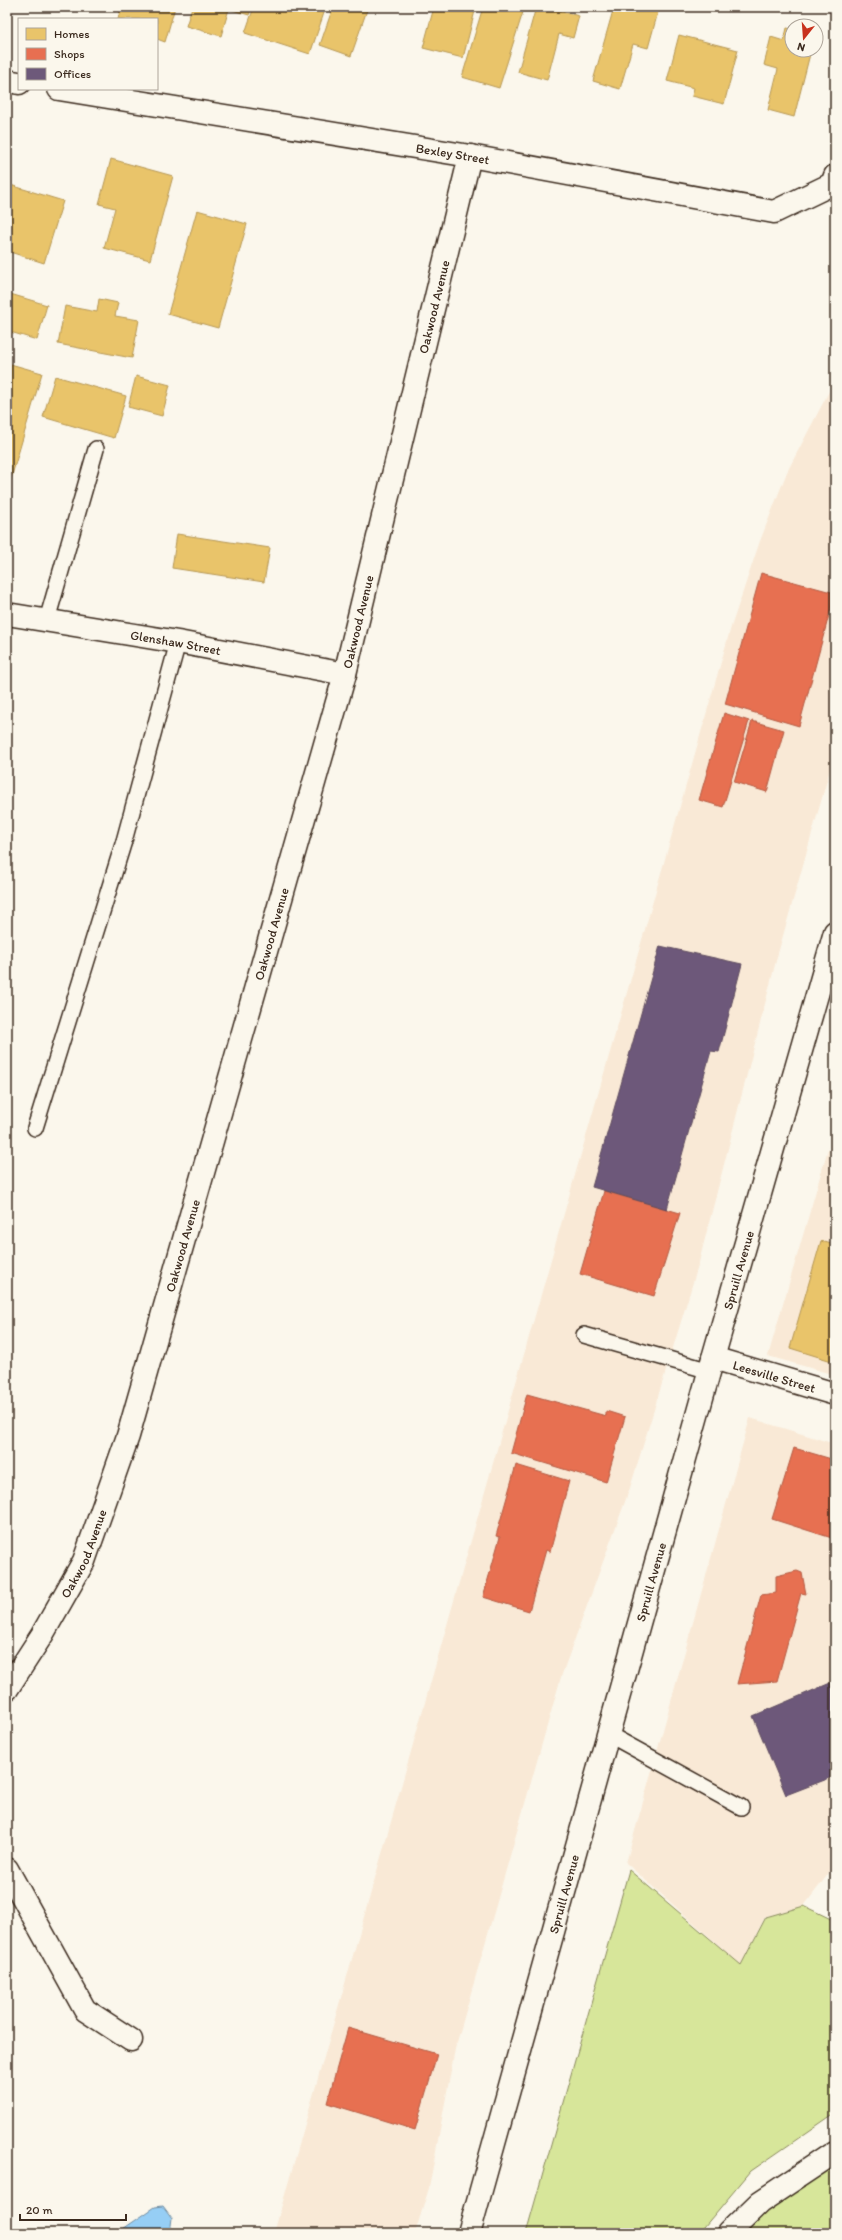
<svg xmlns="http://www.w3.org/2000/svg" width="842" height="2240" font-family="Itim,sans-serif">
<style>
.built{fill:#f9e9d6}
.green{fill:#d7e69a;stroke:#89885c}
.water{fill:#96cef5;stroke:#728c9f}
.homes{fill:#e9c46a;stroke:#b59653}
.shops{fill:#e76f51;stroke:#b35a42}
.offices{fill:#6d597a;stroke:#5e4b5e}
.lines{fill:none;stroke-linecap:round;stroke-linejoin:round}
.lane-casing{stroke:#3b2a1e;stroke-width:18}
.street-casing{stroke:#3b2a1e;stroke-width:25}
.secondary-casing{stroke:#3b2a1e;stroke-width:25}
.lane{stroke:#fbf7ec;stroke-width:15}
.street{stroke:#fbf7ec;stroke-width:22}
.secondary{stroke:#fbf7ec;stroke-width:22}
.labels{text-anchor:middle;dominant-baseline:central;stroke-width:4;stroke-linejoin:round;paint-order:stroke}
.street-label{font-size:13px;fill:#3b2a1e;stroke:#fbf7ec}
</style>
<rect width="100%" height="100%" fill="#fbf7ec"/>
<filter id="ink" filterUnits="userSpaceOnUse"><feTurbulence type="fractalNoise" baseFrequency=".025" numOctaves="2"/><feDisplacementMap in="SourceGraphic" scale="8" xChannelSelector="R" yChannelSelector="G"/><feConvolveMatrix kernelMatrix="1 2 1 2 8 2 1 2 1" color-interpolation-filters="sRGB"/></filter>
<g filter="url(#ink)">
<g class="built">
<path d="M835 380V752L777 957 698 1266 630 1488 561 1677 455 2049 429 2188 415 2233H274L731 627 760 541 787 472Z"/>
<path d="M835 1125V1375L768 1356Z"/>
<path d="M750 1418 835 1444V1865L804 1906 765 1917 741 1965 626 1863Z"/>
</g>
<g class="green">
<path d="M629 1870 741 1965 766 1917 804 1906 835 1921V2113L751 2171 699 2233H526Z"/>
<path d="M835 2155V2233H731Z"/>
</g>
<path class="water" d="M163 2206 172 2218 170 2233H117L155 2207Z"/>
<g class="homes">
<path d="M121 7H175L165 42 157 39V19H118Z"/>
<path d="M192 7H252L249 15 229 9 221 36 186 26Z"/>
<path d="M254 7H326L310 54 245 33Z"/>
<path d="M333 7H368L351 56 320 45Z"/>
<path d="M434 7H476L463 58 423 48Z"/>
<path d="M483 7H506L523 12 499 88 462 77Z"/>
<path d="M536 7H546L579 16 573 38 559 34 547 80 518 72Z"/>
<path d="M614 7H640L658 12 648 48 633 44 620 89 593 81Z"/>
<path d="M787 28 792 29V50H811L794 117 768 110 778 69 764 65 771 37 784 41Z"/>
<path d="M679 35 738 50 724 104 692 96 694 88 667 81Z"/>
<path d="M111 159 173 176 150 260 104 248 115 208 99 204Z"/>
<path d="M7 184 63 201 44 263 7 251Z"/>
<path d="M197 210 247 224 218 328 168 314Z"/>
<path d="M7 293 47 305 37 340 7 331Z"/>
<path d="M99 299 118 303 115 316 139 320 132 358 58 344 65 306 97 312Z"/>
<path d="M7 363 42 373 7 492Z"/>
<path d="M55 376 126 396 114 438 43 417Z"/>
<path d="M136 376 170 385 162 416 128 407Z"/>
<path d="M177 534 270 548 264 582 172 568Z"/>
<path d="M821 1241 835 1245V1362L790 1348Z"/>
</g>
<g class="shops">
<path d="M761 573 835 593 799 726 725 704Z"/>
<path d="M724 713 749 721 723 807 699 800Z"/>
<path d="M752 721 784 730 767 792 734 782Z"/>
<path d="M604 1191 680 1213 654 1296 580 1274Z"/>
<path d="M527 1394 606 1416V1411L625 1417 606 1482 511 1453Z"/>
<path d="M794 1448 835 1460V1539L772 1519Z"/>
<path d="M516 1465 569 1481 550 1552 546 1550 529 1611 483 1597 500 1537 496 1536Z"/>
<path d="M797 1571 802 1573 806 1594 801 1593 777 1681 737 1684 761 1595 776 1593V1576Z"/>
<path d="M348 2028 437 2054 415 2130 327 2103Z"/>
</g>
<g class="offices">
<path d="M660 946 742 964 719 1052 711 1051 667 1209 592 1187Z"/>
<path d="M835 1681V1776L786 1795 753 1716Z"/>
</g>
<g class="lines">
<defs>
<g id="lane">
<path d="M47 620 96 449"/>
<path d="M35 1128 124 841 178 642"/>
<path d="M584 1335 710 1371"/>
<path d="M608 1734 741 1807"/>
</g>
<g id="street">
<path d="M7 81 19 83"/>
<path id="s1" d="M59 89 470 156 774 212 832 184 835 176"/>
<path id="s2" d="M7 614 178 642 345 674"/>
<path id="s3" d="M713 1358 835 1394"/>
<path id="s4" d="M7 1689 42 1635 84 1561 128 1436 345 674 470 156"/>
<path d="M7 1869 85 2010 131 2040"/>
<path d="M728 2233 760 2202 835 2152"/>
</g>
<g id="secondary">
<path id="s5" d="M469 2233 713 1358 835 932"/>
</g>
</defs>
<use href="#lane" class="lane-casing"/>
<use href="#street" class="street-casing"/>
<use href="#secondary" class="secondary-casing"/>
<use href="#lane" class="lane"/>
<use href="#street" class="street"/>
<use href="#secondary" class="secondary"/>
</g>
</g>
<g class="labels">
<g class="street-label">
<text stroke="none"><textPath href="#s1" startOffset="399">Bexley Street</textPath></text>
<text stroke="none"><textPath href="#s4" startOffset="1452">Oakwood Avenue</textPath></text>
<text stroke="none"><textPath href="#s4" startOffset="1128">Oakwood Avenue</textPath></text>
<text stroke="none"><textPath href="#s2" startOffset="171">Glenshaw Street</textPath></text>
<text stroke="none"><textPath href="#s4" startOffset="804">Oakwood Avenue</textPath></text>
<text stroke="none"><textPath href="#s4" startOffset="480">Oakwood Avenue</textPath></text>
<text stroke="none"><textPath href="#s5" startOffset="1000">Spruill Avenue</textPath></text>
<text stroke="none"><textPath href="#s3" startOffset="64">Leesville Street</textPath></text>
<text stroke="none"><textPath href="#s4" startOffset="156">Oakwood Avenue</textPath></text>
<text stroke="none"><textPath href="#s5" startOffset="676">Spruill Avenue</textPath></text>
<text stroke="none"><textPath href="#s5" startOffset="352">Spruill Avenue</textPath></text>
</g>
</g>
<rect width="842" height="2240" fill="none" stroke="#fbf7ec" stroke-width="24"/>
<rect x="12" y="12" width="818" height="2216" fill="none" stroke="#3b2a1e" stroke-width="1.5" filter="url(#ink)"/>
<rect x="18" y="18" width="140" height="72" fill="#fbf7ec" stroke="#aea59a"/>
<rect x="26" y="28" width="20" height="12" fill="#e9c46a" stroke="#aea59a"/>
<text x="54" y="38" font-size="12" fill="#3b2a1e">Homes</text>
<rect x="26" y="48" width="20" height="12" fill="#e76f51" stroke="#aea59a"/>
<text x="54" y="58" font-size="12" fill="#3b2a1e">Shops</text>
<rect x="26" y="68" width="20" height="12" fill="#6d597a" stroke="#aea59a"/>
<text x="54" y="78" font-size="12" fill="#3b2a1e">Offices</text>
<g transform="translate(804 38) rotate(197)"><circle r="19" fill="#fbf7ec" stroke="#aea59a"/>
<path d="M0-3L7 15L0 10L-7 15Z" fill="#c8321e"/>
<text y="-6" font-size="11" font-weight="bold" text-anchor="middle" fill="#3b2a1e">N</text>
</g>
<path d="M20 2214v6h106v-6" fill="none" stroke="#3b2a1e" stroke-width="2"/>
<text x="26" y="2214" font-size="12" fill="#3b2a1e" stroke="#fbf7ec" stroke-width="3" paint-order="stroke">20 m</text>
</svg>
